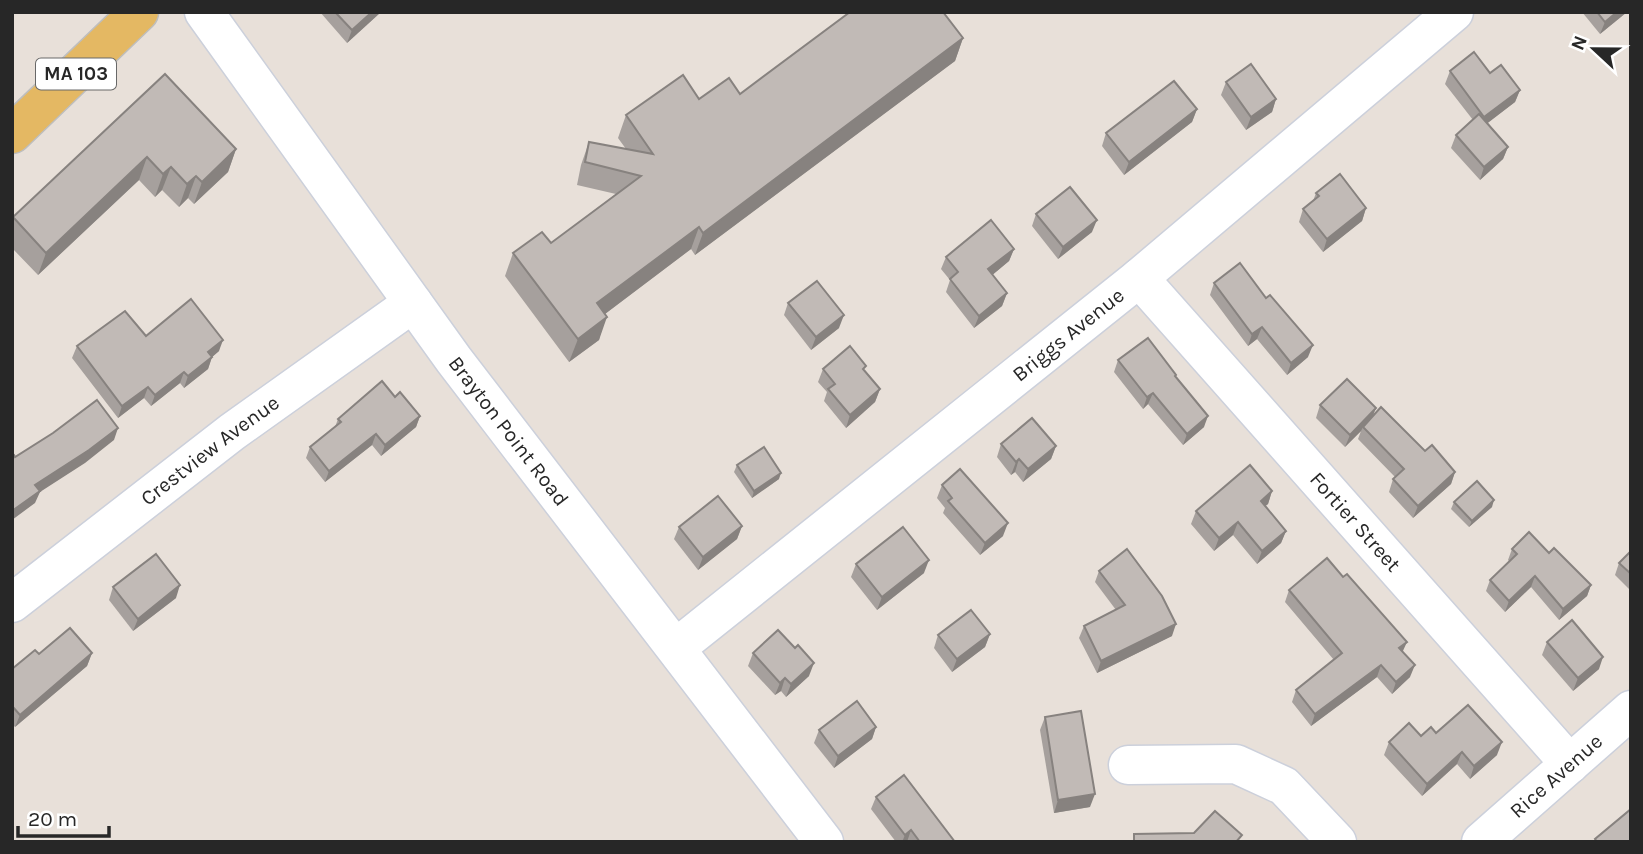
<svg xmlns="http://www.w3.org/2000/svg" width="1643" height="854" font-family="Karla,sans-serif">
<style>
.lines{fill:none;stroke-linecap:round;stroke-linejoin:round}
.minor-casing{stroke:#ccd0db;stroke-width:41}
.major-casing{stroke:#bebebe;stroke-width:41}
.minor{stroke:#fff;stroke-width:38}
.major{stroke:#e4b863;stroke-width:38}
.wall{fill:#a6a09d}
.shaded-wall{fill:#87827f}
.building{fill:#c1bab6;stroke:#87827f;stroke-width:2}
.labels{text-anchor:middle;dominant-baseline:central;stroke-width:5;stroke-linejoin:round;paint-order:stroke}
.shield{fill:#fff;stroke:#686868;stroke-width:2}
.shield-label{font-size:19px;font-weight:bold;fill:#272727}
.street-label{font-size:21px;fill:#272727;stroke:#fff}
</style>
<rect width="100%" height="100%" fill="#e8e0d9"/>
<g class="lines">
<defs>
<g id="minor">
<path id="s1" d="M204 12 454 360 824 842"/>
<path id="s2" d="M1139 278 1570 764"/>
<path id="s3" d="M12 603 232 432 413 303"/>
<path id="s4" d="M676 648 1139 278 1454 12"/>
<path d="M1128 765 1236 764 1284 786 1337 842"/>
<path id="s5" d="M1481 842 1631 710"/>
</g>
<path id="major" d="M12 134 139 12"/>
</defs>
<use href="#minor" class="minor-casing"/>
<use href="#major" class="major-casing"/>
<use href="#minor" class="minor"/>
<use href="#major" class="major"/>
</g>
<g class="wall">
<path d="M320 12H381L347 43Z"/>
<path d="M1582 12H1627L1600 34Z"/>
<path d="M963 38 955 61 695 255 691 249 605 314 599 340 569 362 505 276 513 253 551 243 616 194 577 185 581 165 589 142 626 149 618 138 626 115 699 99 740 94Z"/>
<path d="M1450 71 1490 73 1520 90 1515 102 1487 123 1508 147 1503 159 1480 180 1451 148 1456 135 1473 120 1445 84Z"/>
<path d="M165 74 236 149 228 172 194 204 188 198 179 207 162 190 155 197 139 180 38 275 12 248 13 217Z"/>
<path d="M1226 82 1276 99 1272 112 1246 130 1221 95Z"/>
<path d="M1197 109 1192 122 1124 175 1102 146 1106 133Z"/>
<path d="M1316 193 1366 208 1362 221 1323 252 1299 222 1303 209 1313 201Z"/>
<path d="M1036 214 1092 232 1058 259 1032 226Z"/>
<path d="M1014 249 1009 261 992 275 1007 293 1002 306 974 328 946 292 950 280 941 269 946 257Z"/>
<path d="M1214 283 1266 298 1308 357 1287 375 1257 339 1248 346 1210 295Z"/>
<path d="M788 303 839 328 811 350 784 315Z"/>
<path d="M146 336 219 351 212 357 208 369 184 388 180 383 151 406 144 398 118 418 72 358 77 346Z"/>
<path d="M1118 360 1175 377 1204 427 1183 445 1148 404 1143 409 1114 372Z"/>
<path d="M823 369 864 371 880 389 875 402 846 428 824 401 827 392 818 382Z"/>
<path d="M395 397 420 416 416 427 381 456 372 445 325 482 306 458 310 447 335 427 338 419Z"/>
<path d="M1320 405 1373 415 1455 472 1451 484 1413 518 1389 492 1393 479 1395 477 1358 439 1361 431 1345 447 1316 418Z"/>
<path d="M1001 444 1056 446 1051 459 1023 482 1015 472 1011 475 997 457Z"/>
<path d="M737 465 779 479 752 498 734 472Z"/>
<path d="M942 485 1003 536 980 555 943 513 945 508 937 498Z"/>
<path d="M1272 491 1268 504 1265 506 1286 531 1281 543 1257 564 1233 535 1214 551 1191 524 1196 511Z"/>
<path d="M1454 502 1492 507 1469 527 1451 509Z"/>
<path d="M742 526 737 539 698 570 674 539 679 527Z"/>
<path d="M1512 549 1549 553 1591 585 1587 596 1559 620 1531 587 1505 612 1486 591 1490 580 1509 561 1508 560Z"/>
<path d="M1631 551V591L1615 575 1619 563Z"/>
<path d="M856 564 924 573 877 610 851 577Z"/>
<path d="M1099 571 1172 636 1097 673 1079 638 1084 626 1116 610 1095 582Z"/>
<path d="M113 587 176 598 133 631 109 600Z"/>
<path d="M1289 590 1403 652 1410 677 1392 694 1377 677 1311 726 1292 702 1296 690 1334 660 1285 602Z"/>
<path d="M990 634 985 647 952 672 934 648 938 635Z"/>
<path d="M1547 642 1599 669 1573 691 1542 655Z"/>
<path d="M92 653 87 666 15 727 12 724V669L39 654Z"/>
<path d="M753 653 809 676 786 697 781 691 775 695 748 666Z"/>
<path d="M1045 717 1090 807 1054 813 1040 730Z"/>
<path d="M876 727 872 739 834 768 814 743 819 730Z"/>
<path d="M1436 733 1497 755 1470 779 1457 764 1422 796 1384 755 1389 742Z"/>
<path d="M876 797 955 842H896L871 809Z"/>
</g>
<g class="shaded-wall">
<path d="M372 12H381L347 43 352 30Z"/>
<path d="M1617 12H1627L1600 34 1605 22Z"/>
<path d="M963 38 955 61 695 255 703 233Z"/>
<path d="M1520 90 1515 102 1480 129 1484 117Z"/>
<path d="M1276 99 1272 112 1246 130 1251 117Z"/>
<path d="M1197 109 1192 122 1124 175 1129 162Z"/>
<path d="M1508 147 1503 159 1480 180 1484 167Z"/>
<path d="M236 149 228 172 194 204 202 182Z"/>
<path d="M147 157 139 180 38 275 46 253Z"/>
<path d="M171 167 162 190 155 197 163 174Z"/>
<path d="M196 176 188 198 179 207 187 184Z"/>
<path d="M1366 208 1362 221 1323 252 1327 239Z"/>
<path d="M1097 220 1092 232 1058 259 1063 247Z"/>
<path d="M699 227 691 249 589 326 597 303Z"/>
<path d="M1014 249 1009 261 984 282 988 269Z"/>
<path d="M1007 293 1002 306 974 328 979 316Z"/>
<path d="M844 315 839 328 811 350 816 337Z"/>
<path d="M607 317 599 340 569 362 578 339Z"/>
<path d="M1262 327 1257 339 1248 346 1252 334Z"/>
<path d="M223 340 219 351 204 364 208 352Z"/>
<path d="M1313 345 1308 357 1287 375 1291 363Z"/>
<path d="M212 357 208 369 184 388 188 376Z"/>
<path d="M184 372 180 383 151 406 155 395Z"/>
<path d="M148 387 144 398 118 418 122 406Z"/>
<path d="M880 389 875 402 846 428 850 415Z"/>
<path d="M1153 393 1148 404 1143 409 1147 397Z"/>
<path d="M1376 408 1371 421 1363 427 1361 431 1345 447 1350 435Z"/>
<path d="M420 416 416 427 381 456 385 445Z"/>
<path d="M1208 416 1204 427 1183 445 1187 434Z"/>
<path d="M118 428 114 440 85 463 40 492 35 503 12 520V511L35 485Z"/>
<path d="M376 434 372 445 325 482 329 471Z"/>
<path d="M1056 446 1051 459 1023 482 1028 469Z"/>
<path d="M1019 459 1015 472 1011 475 1016 462Z"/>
<path d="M1455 472 1451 484 1413 518 1418 506Z"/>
<path d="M781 473 779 479 752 498 754 491Z"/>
<path d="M1272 491 1268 504 1256 513 1261 501Z"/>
<path d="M1494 500 1492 507 1469 527 1472 521Z"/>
<path d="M1238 522 1233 535 1214 551 1219 538Z"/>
<path d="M1008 523 1003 536 980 555 985 543Z"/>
<path d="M742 526 737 539 698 570 703 557Z"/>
<path d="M1286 531 1281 543 1257 564 1262 551Z"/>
<path d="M929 560 924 573 877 610 882 597Z"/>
<path d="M1535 576 1531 587 1505 612 1509 601Z"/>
<path d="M180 585 176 598 133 631 138 619Z"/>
<path d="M1591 585 1587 596 1559 620 1563 609Z"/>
<path d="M1176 624 1172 636 1097 673 1101 661Z"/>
<path d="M990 634 985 647 952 672 957 659Z"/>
<path d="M1407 642 1402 653 1399 648Z"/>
<path d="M92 653 87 666 15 727 20 715Z"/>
<path d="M1603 657 1599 669 1573 691 1578 678Z"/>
<path d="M814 663 809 676 786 697 791 684Z"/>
<path d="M1381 665 1377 677 1311 726 1315 714Z"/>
<path d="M1415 665 1410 677 1392 694 1396 682Z"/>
<path d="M785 678 781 691 775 695 780 683Z"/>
<path d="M876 727 872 739 834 768 838 756Z"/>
<path d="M1502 742 1497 755 1470 779 1474 766Z"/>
<path d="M1462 752 1457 764 1422 796 1427 784Z"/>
<path d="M1095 794 1090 807 1054 813 1058 800Z"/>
<path d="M911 830 907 842H902L905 835Z"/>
</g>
<g class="building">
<path d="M335 12H372L352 30Z"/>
<path d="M850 12H943L963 38 703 233 699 227 597 303 607 317 578 339 513 253 542 232 551 243 641 176 585 162 589 142 653 154 626 115 683 75 699 99 729 78 740 94Z"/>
<path d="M1597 12H1617L1605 22Z"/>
<path d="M1474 52 1490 73 1501 65 1520 90 1484 117 1450 71Z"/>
<path d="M1251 64 1276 99 1251 117 1226 82Z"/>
<path d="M165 74 236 149 202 182 196 176 187 184 171 167 163 174 147 157 46 253 13 217Z"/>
<path d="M1174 81 1197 109 1129 162 1106 133Z"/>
<path d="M1479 114 1508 147 1484 167 1456 135Z"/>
<path d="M1340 174 1366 208 1327 239 1303 209 1319 196 1316 193Z"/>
<path d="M1070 187 1097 220 1063 247 1036 214Z"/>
<path d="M991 220 1014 249 988 269 1007 293 979 316 950 279 958 272 946 257Z"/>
<path d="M1240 263 1266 298 1270 295 1313 345 1291 363 1262 327 1252 334 1214 283Z"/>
<path d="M817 281 844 315 816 337 788 303Z"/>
<path d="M191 299 223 340 208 352 212 357 188 376 184 372 155 395 148 387 122 406 77 346 125 311 146 336Z"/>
<path d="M1148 338 1176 375 1175 376 1208 416 1187 434 1153 393 1147 397 1118 360Z"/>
<path d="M850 346 866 366 863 369 880 389 850 415 828 389 835 384 823 369Z"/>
<path d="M1347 379 1376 408 1350 435 1320 405Z"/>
<path d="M382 381 395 397 400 392 420 416 385 445 376 434 329 471 310 447 341 422 338 419Z"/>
<path d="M97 400 118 428 89 450 35 485 40 491 12 511V456L14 455 15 457 53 433Z"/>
<path d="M1381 407 1425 451 1432 445 1455 472 1418 506 1393 479 1404 469 1363 427Z"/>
<path d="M1032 418 1056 446 1028 469 1019 459 1016 462 1001 444Z"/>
<path d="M764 447 781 473 754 491 737 465Z"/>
<path d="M1250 465 1272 491 1261 501 1286 531 1262 551 1238 522 1219 538 1196 511Z"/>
<path d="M960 469 1008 523 985 543 948 501 952 498 942 485Z"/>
<path d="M1477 481 1494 500 1472 521 1454 502Z"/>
<path d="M718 496 742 526 703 557 679 527Z"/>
<path d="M903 527 929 560 882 597 856 564Z"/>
<path d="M1529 532 1549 553 1554 548 1591 585 1563 609 1535 576 1509 601 1490 580 1517 554 1512 549Z"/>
<path d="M1127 549 1162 596 1176 624 1101 661 1084 626 1125 605 1099 571Z"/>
<path d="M1631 551V574L1619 563Z"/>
<path d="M156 554 180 585 138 619 113 587Z"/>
<path d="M1327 558 1343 577 1347 574 1407 642 1399 648 1415 665 1396 682 1381 665 1315 714 1296 690 1342 653 1289 590Z"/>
<path d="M971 610 990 634 957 659 938 635Z"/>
<path d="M1572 620 1603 657 1578 678 1547 642Z"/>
<path d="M70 628 92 653 20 715 12 706V669L35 650 39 654Z"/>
<path d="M778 630 795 648 798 645 814 663 791 684 785 678 780 683 753 653Z"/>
<path d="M857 701 876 727 838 756 819 730Z"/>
<path d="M1468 705 1502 742 1474 766 1462 752 1427 784 1389 742 1409 723 1421 736 1431 727 1436 733Z"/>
<path d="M1081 711 1095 794 1058 800 1045 717Z"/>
<path d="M904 775 955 842H920L911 830 905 835 876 797Z"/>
<path d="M1631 809V842H1597L1595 839Z"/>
<path d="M1215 811 1242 835 1236 842H1134V834L1194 833Z"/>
</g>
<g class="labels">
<rect class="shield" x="36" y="58.5" width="80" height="31" rx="5"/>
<g class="shield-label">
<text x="76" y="74">MA 103</text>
</g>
<g class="street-label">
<text stroke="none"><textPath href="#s4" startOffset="502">Briggs Avenue</textPath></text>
<text stroke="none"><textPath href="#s1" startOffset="518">Brayton Point Road</textPath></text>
<text stroke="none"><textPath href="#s3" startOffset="250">Crestview Avenue</textPath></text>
<text stroke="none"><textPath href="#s2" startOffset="326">Fortier Street</textPath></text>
<text stroke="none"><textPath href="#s5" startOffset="100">Rice Avenue</textPath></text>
</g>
</g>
<rect width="1643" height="854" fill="none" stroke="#272727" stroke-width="28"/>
<g transform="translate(1594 49) rotate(292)" stroke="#ffffff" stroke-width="5" paint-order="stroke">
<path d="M0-5L12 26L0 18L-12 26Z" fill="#272727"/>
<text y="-10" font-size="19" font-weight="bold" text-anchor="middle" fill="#272727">N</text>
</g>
<path d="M18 826v10h91v-10" fill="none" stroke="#272727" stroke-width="3.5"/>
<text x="28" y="826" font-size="21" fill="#272727" stroke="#ffffff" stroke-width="5" paint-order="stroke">20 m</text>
</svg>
